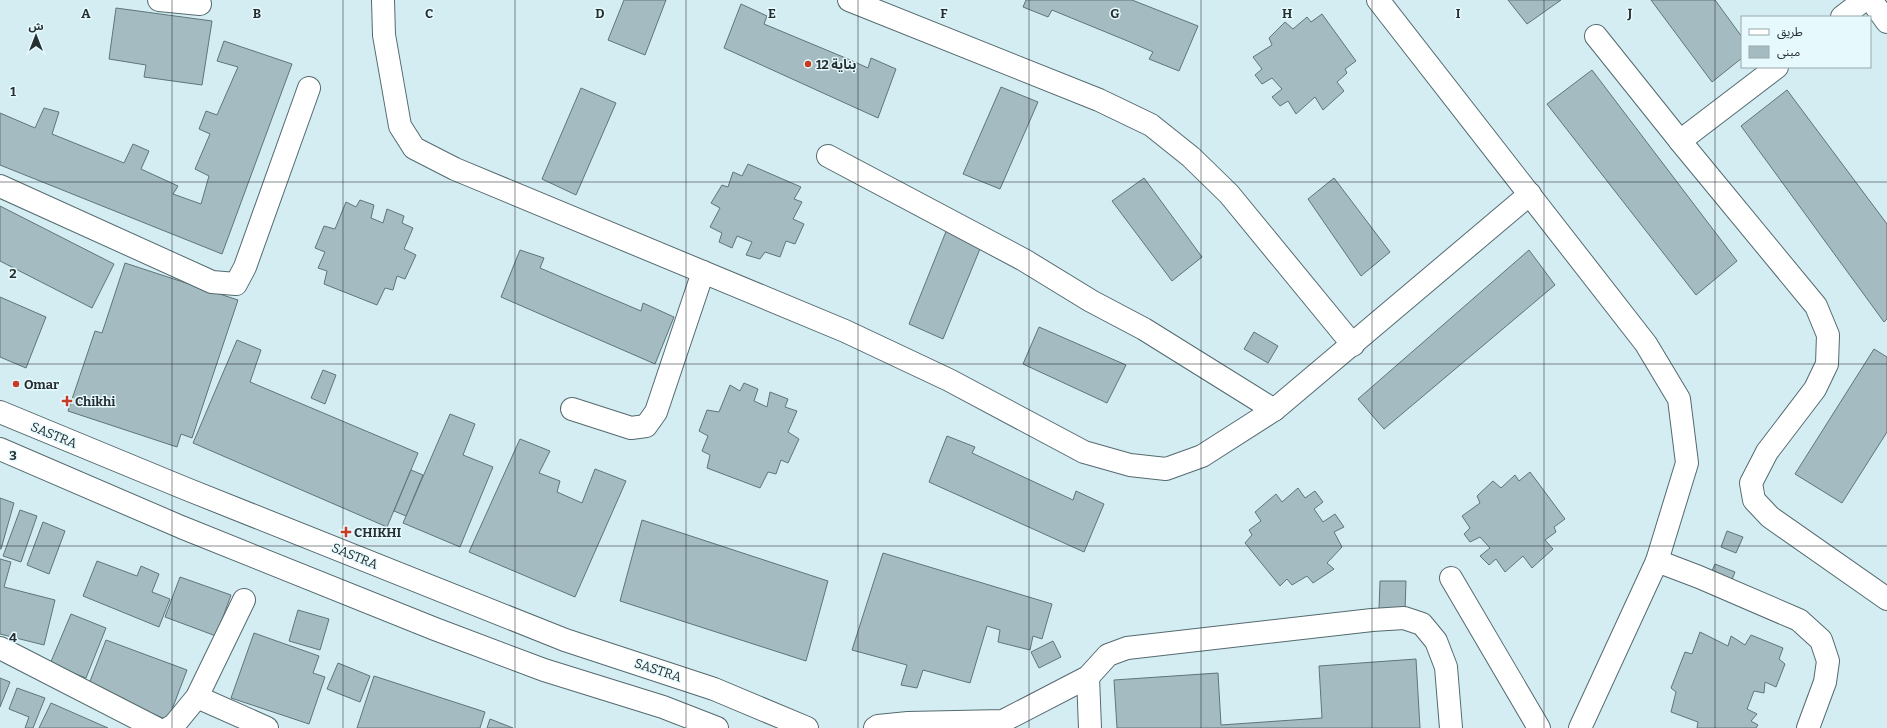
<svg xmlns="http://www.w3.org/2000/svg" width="1887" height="728" font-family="Bitter,'Noto Sans Arabic',serif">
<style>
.building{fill:#a4bcc1;stroke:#5e7579}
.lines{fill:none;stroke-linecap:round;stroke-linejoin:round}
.minor-casing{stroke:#546a6f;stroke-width:24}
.minor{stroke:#fff;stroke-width:22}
.grid{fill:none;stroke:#252e30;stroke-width:1;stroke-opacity:0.55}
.poi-dot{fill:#c73b25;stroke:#e6fafe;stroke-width:1.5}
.labels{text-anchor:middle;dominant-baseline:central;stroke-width:3;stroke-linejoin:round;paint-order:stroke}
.poi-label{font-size:13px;font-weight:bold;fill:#252e30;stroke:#e6fafe;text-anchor:start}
.street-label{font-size:13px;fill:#252e30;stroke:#e6fafe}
.grid-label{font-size:13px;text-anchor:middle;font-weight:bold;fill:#252e30;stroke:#e6fafe;stroke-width:3;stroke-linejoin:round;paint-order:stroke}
</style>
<rect width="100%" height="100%" fill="#d4edf3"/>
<g class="building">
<path d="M624 0H666L645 55 608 40Z"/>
<path d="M1026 0H1132L1198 26 1179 71 1149 59 1153 52 1130 42 1052 10 1048 17 1023 7Z"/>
<path d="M1508 0H1561L1527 24Z"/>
<path d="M1651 0H1715L1742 37V58L1712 82Z"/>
<path d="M741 4 767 16 764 24 848 59 868 68 871 58 896 69 878 118 724 48Z"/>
<path d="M116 8 212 21 202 85 144 77 146 65 109 59Z"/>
<path d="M1322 14 1356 61 1345 69 1347 73 1337 82 1344 91 1323 110 1315 97 1296 114 1288 101 1280 106 1272 97 1282 89 1272 78 1262 84 1255 75 1262 69 1253 57 1272 45 1269 38 1285 22 1293 29 1307 17 1311 22Z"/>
<path d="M224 41 292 64 222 254 0 165V113L35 128 44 108 59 112 52 134 124 163 133 144 149 151 141 169 178 186 173 194 201 204 209 176 195 169 210 134 199 129 206 111 217 115 238 67 217 61Z"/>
<path d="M1592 70 1737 261 1696 295 1547 104Z"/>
<path d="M1001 87 1038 102 1000 189 963 174Z"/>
<path d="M581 88 616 103 576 195 542 179Z"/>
<path d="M1787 90 1887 224V319L1884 322 1741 126Z"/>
<path d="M748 164 801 187 794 199 802 202 793 219 804 224 795 244 786 241 780 257 765 252 760 259 746 255 752 242 737 236 732 248 719 242 722 233 710 227 720 208 711 203 722 185 728 187 733 172 742 176Z"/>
<path d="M1144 178 1202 257 1172 281 1112 201Z"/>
<path d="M1334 178 1390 252 1361 276 1308 199Z"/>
<path d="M360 200 374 205 371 218 383 223 387 209 404 216 402 223 413 228 404 249 416 255 405 279 397 276 393 290 385 288 377 305 324 284 327 271 318 268 325 252 315 248 324 226 335 229 346 202 356 207Z"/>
<path d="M0 206 114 264 92 308 0 261Z"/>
<path d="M947 229 982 244 943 339 909 324Z"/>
<path d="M520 250 544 258 540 268 641 311 643 303 674 317 655 364 501 297Z"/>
<path d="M1529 250 1555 285 1384 429 1358 399Z"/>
<path d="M125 263 238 300 192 438 181 434 177 447 68 411 95 331 102 333Z"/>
<path d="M0 297 46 317 26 368 0 357Z"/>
<path d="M1039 327 1126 365 1107 403 1023 364Z"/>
<path d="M1254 332 1278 346 1268 363 1244 349Z"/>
<path d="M237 340 261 350 250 382 418 453 387 527 193 443Z"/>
<path d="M1874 349 1887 357V432L1842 503 1795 474Z"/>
<path d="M323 370 336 375 325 404 311 398Z"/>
<path d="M744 383 758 389 754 401 767 407 770 392 788 399 785 407 797 411 788 432 799 439 788 463 781 460 776 474 768 472 760 488 707 468 710 455 702 451 708 436 699 431 707 410 719 412 730 385 740 391Z"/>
<path d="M450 414 475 424 463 455 493 467 460 547 403 523Z"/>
<path d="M947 436 975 447 972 453 1073 500 1076 491 1104 504 1084 552 929 482Z"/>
<path d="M520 439 550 451 539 473 560 481 557 492 582 503 595 469 626 481 575 597 469 552Z"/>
<path d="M411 470 423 475 406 516 394 511Z"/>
<path d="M1530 472 1565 519 1554 527 1556 532 1545 540 1553 549 1532 568 1523 556 1505 572 1496 559 1489 565 1480 556 1490 548 1480 537 1470 542 1464 534 1470 528 1462 516 1480 503 1477 496 1493 481 1501 488 1515 475 1519 481Z"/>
<path d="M1298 488 1305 498 1315 491 1323 502 1314 509 1323 522 1335 514 1344 527 1334 532 1342 547 1327 563 1334 569 1313 583 1307 576 1292 585 1287 579 1280 586 1245 543 1252 535 1249 530 1261 521 1255 512 1276 494 1282 502Z"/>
<path d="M0 498 14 503 1 549H0Z"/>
<path d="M20 510 37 516 21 562 3 556Z"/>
<path d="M642 520 828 581 806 661 620 601Z"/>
<path d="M43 522 65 531 49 574 27 565Z"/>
<path d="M1727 531 1743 537 1736 553 1721 547Z"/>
<path d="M883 553 1052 604 1042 639 1033 636 1030 650 998 642 1000 630 987 626 970 683 923 670 917 688 901 685 907 665 852 650Z"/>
<path d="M0 559 11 562 4 587 55 600 44 645 0 634Z"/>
<path d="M97 561 137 576 141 566 159 574 152 592 170 599 159 627 83 596Z"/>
<path d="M1715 564 1735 572 1729 587 1708 580Z"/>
<path d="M180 577 231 595 216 636 165 617Z"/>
<path d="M1380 581H1406L1405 611 1379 610Z"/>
<path d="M298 610 329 619 320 650 289 641Z"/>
<path d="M71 614 106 628 86 678 50 664Z"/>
<path d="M1700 632 1728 646 1731 636 1745 645 1751 635 1783 648 1779 659 1785 664 1776 687 1765 682 1764 693 1754 691 1747 709 1757 714 1751 721 1758 725 1756 728H1697L1698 722 1671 712 1676 692 1671 688 1685 652 1692 654Z"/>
<path d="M254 633 319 656 313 673 325 677 309 724 231 698Z"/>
<path d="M106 640 187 670 168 720 87 689Z"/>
<path d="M1053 641 1061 657 1039 668 1031 652Z"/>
<path d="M1416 659 1420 728H1117L1114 680 1218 673 1221 725 1322 718 1319 666Z"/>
<path d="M338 663 370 676 360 702 327 689Z"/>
<path d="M374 676 485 712 480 728H357Z"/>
<path d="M0 678 10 682 0 707Z"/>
<path d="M17 688 45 698 33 728H25L29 717 9 709Z"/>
<path d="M51 703 108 728H39Z"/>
<path d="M490 719 513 728H487Z"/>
</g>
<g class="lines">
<defs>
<g id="minor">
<path d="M159 0 200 4"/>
<path d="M383 0 384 35 400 126 414 148 455 169 845 331 949 380 1084 452 1130 465 1166 469 1202 456 1274 410 1530 194"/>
<path d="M849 0 1099 100 1151 125 1191 157 1229 194 1353 345"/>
<path d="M1378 0 1646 344 1679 399 1687 463 1657 561 1580 728"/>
<path d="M1871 0 1887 22"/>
<path d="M1842 17 1864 0"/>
<path d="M1596 36 1680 141"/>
<path d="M1777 67 1680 141 1816 306 1828 335 1827 364 1815 389 1767 452 1751 483 1754 500 1770 517 1887 599"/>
<path d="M828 156 1024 260 1091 301 1144 329 1274 410"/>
<path d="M0 186 212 282 236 284 245 267 309 88"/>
<path d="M572 409 631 428 646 426 656 412 703 272"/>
<path d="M0 412 184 488 565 640 714 689 807 728"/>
<path d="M0 449 181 527 435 629 544 670 663 707 717 728"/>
<path d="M1657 561 1699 577 1799 620 1821 640 1828 661 1825 682 1808 728"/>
<path d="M1451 578 1539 728"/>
<path d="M0 648 156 728"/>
<path d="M1088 677 1090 728"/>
<path d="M197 697 267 728"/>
<path d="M169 728 174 725 197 697 244 600"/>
<path d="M875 728 878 726 908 723 1003 721 1088 677 1108 655 1127 648 1372 620 1404 618 1422 624 1436 641 1446 667 1451 728"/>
</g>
</defs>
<use href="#minor" class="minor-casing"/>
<use href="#minor" class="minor"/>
</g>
<path class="grid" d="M172 0V728M343 0V728M515 0V728M686 0V728M858 0V728M1029 0V728M1201 0V728M1372 0V728M1544 0V728M1715 0V728M0 182H1887M0 364H1887M0 546H1887"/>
<g class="poi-dot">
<circle cx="808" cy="64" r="4"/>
<circle cx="16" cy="384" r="4"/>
<path d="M65 395h4v4h4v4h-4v4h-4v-4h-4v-4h4z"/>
<path d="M344 526h4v4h4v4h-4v4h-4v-4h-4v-4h4z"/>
</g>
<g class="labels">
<g class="poi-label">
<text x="816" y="64">بناية 12</text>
<text x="24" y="384">Omar</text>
<text x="75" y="401">Chikhi</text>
<text x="354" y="532">CHIKHI</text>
</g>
<g class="street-label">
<text transform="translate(54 435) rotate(22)">SASTRA</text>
<text transform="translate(355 556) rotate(22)">SASTRA</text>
<text transform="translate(658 670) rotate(18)">SASTRA</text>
</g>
</g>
<g class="grid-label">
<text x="86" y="18">A</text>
<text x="257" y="18">B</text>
<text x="429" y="18">C</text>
<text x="600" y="18">D</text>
<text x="772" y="18">E</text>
<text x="944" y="18">F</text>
<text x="1115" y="18">G</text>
<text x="1287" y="18">H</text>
<text x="1458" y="18">I</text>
<text x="1630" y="18">J</text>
<text x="13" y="96">1</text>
<text x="13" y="278">2</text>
<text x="13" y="460">3</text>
<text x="13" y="642">4</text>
</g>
<rect x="1741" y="16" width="130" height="52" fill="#e6fafe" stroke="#99a8ac"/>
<rect x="1749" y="29" width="20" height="6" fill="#ffffff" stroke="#99a8ac"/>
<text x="1777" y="36" font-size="12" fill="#252e30">طريق</text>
<rect x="1749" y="46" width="20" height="12" fill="#a4bcc1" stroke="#99a8ac"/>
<text x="1777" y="56" font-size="12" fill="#252e30">مبنى</text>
<g transform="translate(36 36)" stroke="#e6fafe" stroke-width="3" paint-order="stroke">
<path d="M0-3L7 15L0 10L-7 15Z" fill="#252e30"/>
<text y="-6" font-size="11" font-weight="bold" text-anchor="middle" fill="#252e30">ش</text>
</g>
</svg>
